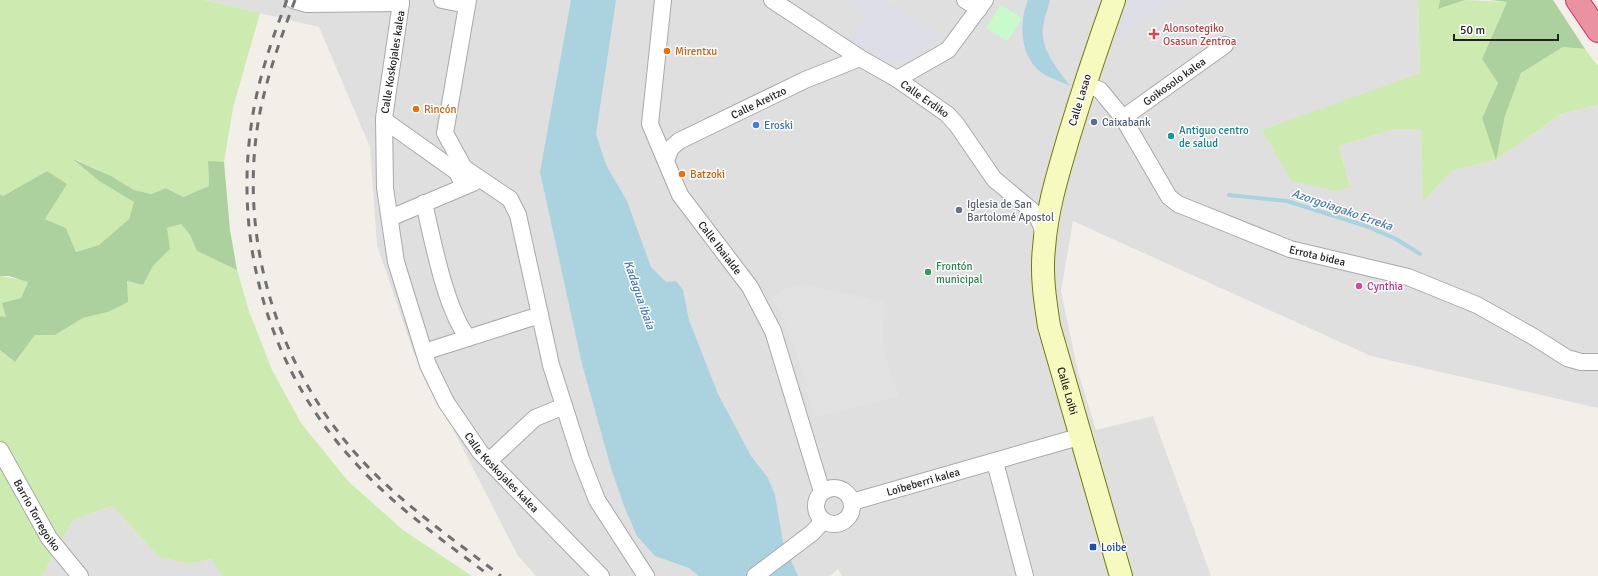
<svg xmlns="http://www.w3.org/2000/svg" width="1598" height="576" font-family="Signika,sans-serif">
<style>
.residential{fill:#e0dfdf}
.grass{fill:#cdebb0}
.forest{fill:#add19e}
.park{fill:#c8facc}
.parking{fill:#e2e2e2}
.plaza{fill:#dddde8}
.water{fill:#aad3df}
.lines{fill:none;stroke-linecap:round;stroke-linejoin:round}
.stream{stroke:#aad3df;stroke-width:4}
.street-casing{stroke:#a9a9a9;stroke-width:18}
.secondary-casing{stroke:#707d05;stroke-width:24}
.highway-casing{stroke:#dc2a67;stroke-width:24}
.street{stroke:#fff;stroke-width:16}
.secondary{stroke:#f7fabf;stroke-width:22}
.highway{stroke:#e892a2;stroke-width:22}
.rail{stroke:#707070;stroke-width:3;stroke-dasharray:8 8;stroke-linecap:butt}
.health-dot{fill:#e0444e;stroke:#fff;stroke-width:1.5}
.food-dot{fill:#e8710a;stroke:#fff;stroke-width:1.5}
.service-dot{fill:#5c6f8a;stroke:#fff;stroke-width:1.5}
.shop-dot{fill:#3f7fe0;stroke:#fff;stroke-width:1.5}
.culture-dot{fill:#0f9aa8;stroke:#fff;stroke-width:1.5}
.worship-dot{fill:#6b7280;stroke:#fff;stroke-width:1.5}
.leisure-dot{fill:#2e9e5b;stroke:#fff;stroke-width:1.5}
.hotel-dot{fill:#d1479c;stroke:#fff;stroke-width:1.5}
.transit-dot{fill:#1a4fb4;stroke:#fff;stroke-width:1.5}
.labels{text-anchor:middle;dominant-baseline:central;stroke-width:3;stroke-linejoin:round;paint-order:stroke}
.health-label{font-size:11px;fill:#be3a42;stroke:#fff;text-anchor:start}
.food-label{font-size:11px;fill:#c56008;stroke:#fff;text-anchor:start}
.street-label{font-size:11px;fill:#222;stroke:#fff}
.service-label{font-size:11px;fill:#4e5e75;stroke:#fff;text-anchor:start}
.shop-label{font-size:11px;fill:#366cbe;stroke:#fff;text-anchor:start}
.culture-label{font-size:11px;fill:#0d838f;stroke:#fff;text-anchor:start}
.worship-label{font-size:11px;fill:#5b616d;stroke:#fff;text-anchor:start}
.leisure-label{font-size:11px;fill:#27864d;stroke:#fff;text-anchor:start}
.hotel-label{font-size:11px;fill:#b23c85;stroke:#fff;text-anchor:start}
.transit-label{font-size:11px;fill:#164399;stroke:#fff;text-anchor:start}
.water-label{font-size:12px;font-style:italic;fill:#4a7aab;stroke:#fff}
</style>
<rect width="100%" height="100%" fill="#f2efe9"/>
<g class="residential">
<path d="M204 0H1418L1420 73 1263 131 1350 187 1339 146 1394 129 1421 130 1423 202 1451 171 1496 160 1561 114 1598 105V408L1371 356 1073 221 1061 291 1078 372 1096 430 1153 416 1211 576H842L838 569 830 576H536L518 556 413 351 377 245 370 147 319 27Z"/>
<path d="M112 506 159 557 189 564 211 559 222 576H42L73 520Z"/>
</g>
<g class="grass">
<path d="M0 0H204L260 13 233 108 224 162H208L209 186 183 197 166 188 151 194 134 190 111 176 75 159 99 181 135 202 129 219 99 245 76 252 66 228 45 219 66 184 47 171 3 196 0 194Z"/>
<path d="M1418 0H1440L1438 9 1465 0 1507 2 1482 59 1498 83 1482 118 1496 159 1505 116 1521 73 1563 47 1585 49 1598 66V105L1561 114 1496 160 1451 171 1423 202 1421 130 1394 129 1339 146 1350 187 1335 191 1291 181 1262 130 1420 73Z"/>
<path d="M181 224 190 235 197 251 237 270 249 311 272 370 301 423 348 481 403 530 472 576H222L211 559 189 564 159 557 112 506 73 520 42 576H0V350L15 362 35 335H55L83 318 108 312 127 281 143 285 153 266 170 249 166 228Z"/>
<path d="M0 276 28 281 21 298 6 318 0 316Z"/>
</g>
<g class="forest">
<path d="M1440 0H1465L1438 9Z"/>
<path d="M1490 0H1553L1585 49 1563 47 1521 73 1505 116 1496 160 1482 118 1498 83 1482 59 1507 2Z"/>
<path d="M73 159 111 176 134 190 151 194 166 188 183 197 209 186 208 161 224 162 230 230 237 270 197 251 190 235 181 224 167 228 170 249 153 266 143 285 127 281 128 302 108 312 83 318 55 335H35L15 362 0 350V316L6 317 2 303 21 298 28 282 9 276H0V194L3 196 47 171 67 184 45 219 66 228 76 252 99 245 129 219 134 202 99 181Z"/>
</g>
<path class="park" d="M1001 5 1022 18 1008 41 986 28Z"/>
<path class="parking" d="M803 284 884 302 883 342 889 370 899 396 813 418 801 366 782 317 772 298 788 287Z"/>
<g class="plaza">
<path d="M842 0H886L941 35 927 51 910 60H891L875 56 850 42 866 14Z"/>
<path d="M1127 0H1175L1113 42Z"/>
</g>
<g class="water">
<path d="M571 0H616L596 134 606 165 627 201 651 267 666 282 676 281 683 290 689 320 718 394 751 456 768 478 775 495 783 542 798 576H699L689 568 655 556 637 536 624 506 611 468 582 364 540 172Z"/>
<path d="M1028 0H1050C1048 9 1044 18 1043 27 1040 50 1058 69 1070 86 1062 82 1053 79 1045 75 1020 60 1018 24 1028 0Z"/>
</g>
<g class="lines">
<path class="stream" d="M1229 195 1287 201 1366 226 1396 239 1420 254"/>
<defs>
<g id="street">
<path d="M293 0 307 4 401 3"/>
<path d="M442 0 467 5"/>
<path d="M468 0 445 133 464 168 510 199 518 215 551 365 581 459 597 500 646 576"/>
<path id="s1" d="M663 0 650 124 680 195 750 287 773 331 822 492"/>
<path id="s2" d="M772 0 860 58 897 79 947 114 957 125 994 179 1036 214 1042 227 1043 238"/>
<path d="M965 0 979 9"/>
<path id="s3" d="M401 3 384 118 385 188 396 262 428 365 446 402 480 452 601 576"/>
<path d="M897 79 948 50 985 0"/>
<path id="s4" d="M1085 84 1100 90 1123 118 1169 197 1178 204 1290 249 1408 277 1477 305 1534 337 1567 358 1581 362H1598"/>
<path id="s5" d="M1123 118 1225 45"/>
<path d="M384 120 457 172 464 186"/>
<path id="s6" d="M666 160 671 148 679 141 805 80 860 58"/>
<path d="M424 203C433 241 445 308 468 338"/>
<path d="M390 218 473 183"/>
<path d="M424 352 540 315"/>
<path id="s7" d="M0 450 49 538 80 576"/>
<path d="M489 461 535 418 564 406"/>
<path d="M995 462 1025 576"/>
<circle cx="834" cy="506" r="18"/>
<path id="s8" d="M852 502 1082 436"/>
<path d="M755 576 812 533 823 521"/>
</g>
<g id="secondary">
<path id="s9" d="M1114 0C1098 45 1083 90 1069 136 1058 174 1047 208 1044 248 1041 274 1045 300 1049 326L1121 576"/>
</g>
<path id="highway" d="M1577 0 1598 31"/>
</defs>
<use href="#street" class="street-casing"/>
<use href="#secondary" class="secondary-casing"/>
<use href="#highway" class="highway-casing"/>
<use href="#street" class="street"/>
<use href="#secondary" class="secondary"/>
<use href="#highway" class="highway"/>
<g class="rail">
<path d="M287 0C272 39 258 79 252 120 233 241 268 367 351 458 391 504 441 539 490 576"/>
<path d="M295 0C280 40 265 81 258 123 238 249 282 378 370 469 409 509 457 542 501 576"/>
</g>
</g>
<path class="health-dot" d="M1152 28h4v4h4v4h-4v4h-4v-4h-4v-4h4z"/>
<g class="food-dot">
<circle cx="667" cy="51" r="4"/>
<circle cx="416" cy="109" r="4"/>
<circle cx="682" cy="174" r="4"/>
</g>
<circle class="service-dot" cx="1094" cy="122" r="4"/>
<circle class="shop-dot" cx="756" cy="125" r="4"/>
<circle class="culture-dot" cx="1171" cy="136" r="4"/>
<circle class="worship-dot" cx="959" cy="210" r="4"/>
<circle class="leisure-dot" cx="928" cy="272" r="4"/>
<circle class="hotel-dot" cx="1359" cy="286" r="4"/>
<rect class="transit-dot" x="1089" y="543" width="8" height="8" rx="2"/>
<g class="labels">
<g class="health-label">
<text x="1163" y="28">Alonsotegiko<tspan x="1163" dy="13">Osasun Zentroa</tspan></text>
</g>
<g class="food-label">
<text x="675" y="51">Mirentxu</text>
<text x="424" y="109">Rincón</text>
<text x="690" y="174">Batzoki</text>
</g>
<g class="street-label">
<text transform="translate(393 62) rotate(-81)">Calle Koskojales kalea</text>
<text stroke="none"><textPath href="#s5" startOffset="63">Goikosolo kalea</textPath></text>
<text stroke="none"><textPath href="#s2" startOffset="182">Calle Erdiko</textPath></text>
<text transform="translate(1080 100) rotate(-73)">Calle Lasao</text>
<text stroke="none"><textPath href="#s6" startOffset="112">Calle Areitzo</textPath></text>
<text stroke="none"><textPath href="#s1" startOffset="268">Calle Ibaialde</textPath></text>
<text stroke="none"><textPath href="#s4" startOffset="304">Errota bidea</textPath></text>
<text stroke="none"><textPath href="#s9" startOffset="404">Calle Loibi</textPath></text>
<text stroke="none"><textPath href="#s3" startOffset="500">Calle Koskojales kalea</textPath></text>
<text stroke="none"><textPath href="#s8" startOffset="74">Loibeberri kalea</textPath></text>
<text stroke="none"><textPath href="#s7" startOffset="75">Barrio Torregoiko</textPath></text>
</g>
<g class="service-label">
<text x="1102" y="122">Caixabank</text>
</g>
<g class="shop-label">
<text x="764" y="125">Eroski</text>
</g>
<g class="culture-label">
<text x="1179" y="130">Antiguo centro<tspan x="1179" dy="13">de salud</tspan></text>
</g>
<g class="worship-label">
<text x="967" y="204">Iglesia de San<tspan x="967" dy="13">Bartolomé Apostol</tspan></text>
</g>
<g class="leisure-label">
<text x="936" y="266">Frontón<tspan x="936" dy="13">municipal</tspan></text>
</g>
<g class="hotel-label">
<text x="1367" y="286">Cynthia</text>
</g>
<g class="transit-label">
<text x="1101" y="547">Loibe</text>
</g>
<g class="water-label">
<text transform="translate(1342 210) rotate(19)">Azorgoiagako Erreka</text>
<text transform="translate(639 295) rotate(71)">Kadagua ibaia</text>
</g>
</g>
<path d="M1454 34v6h104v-6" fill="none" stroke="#222222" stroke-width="2"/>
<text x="1460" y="34" font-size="12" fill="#222222" stroke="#ffffff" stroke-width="3" paint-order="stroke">50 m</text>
</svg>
